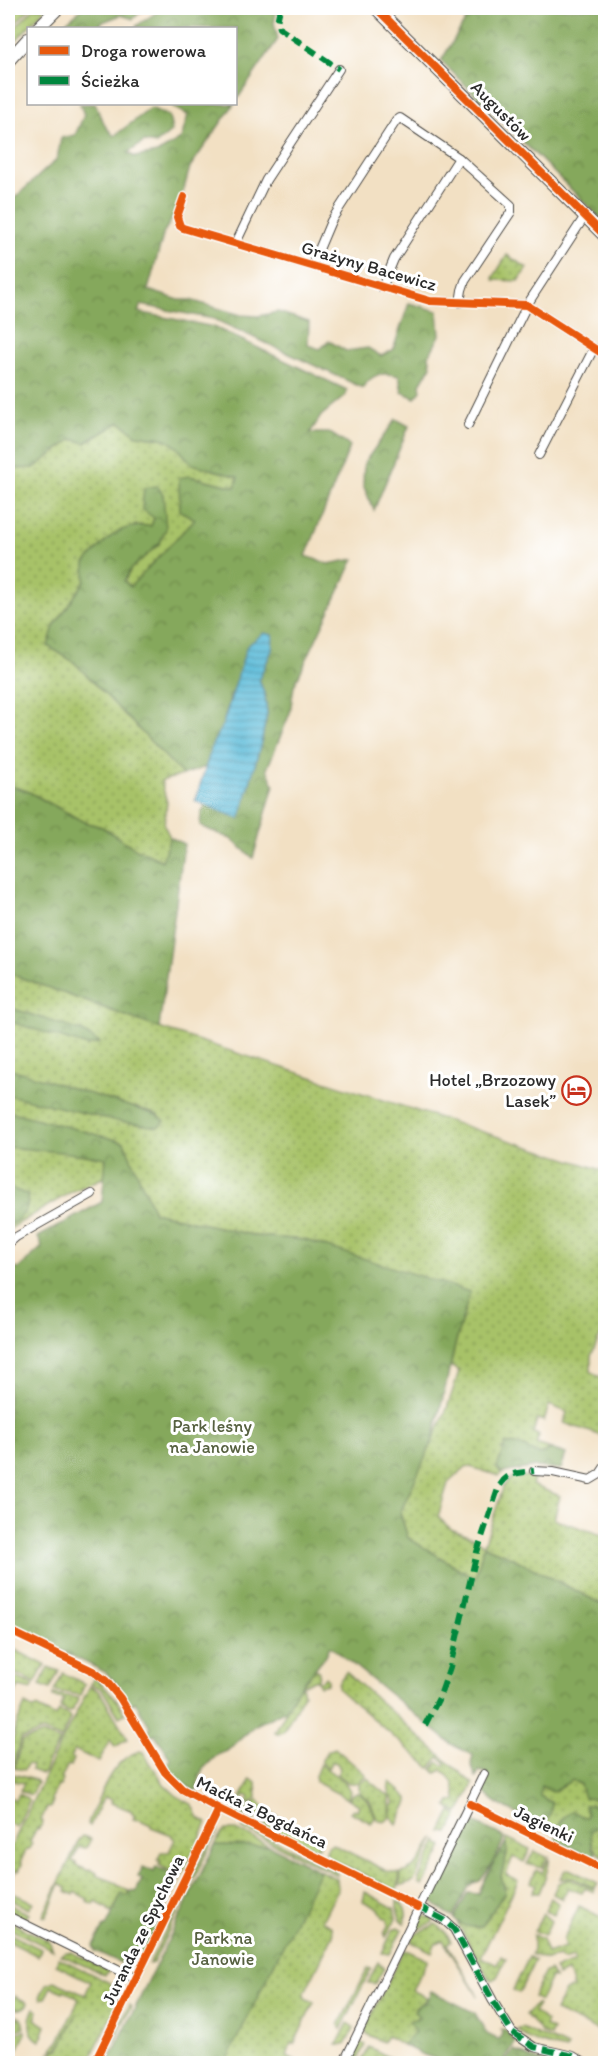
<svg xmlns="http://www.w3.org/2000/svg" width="613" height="2071" font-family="Itim,sans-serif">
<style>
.grass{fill:url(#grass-dots);stroke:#69764a;stroke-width:1.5;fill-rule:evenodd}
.forest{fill:url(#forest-crowns);stroke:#586a44;stroke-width:1.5}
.water{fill:url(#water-rules);stroke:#427382;stroke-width:1.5}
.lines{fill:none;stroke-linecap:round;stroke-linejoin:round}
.street-casing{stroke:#494642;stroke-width:10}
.secondary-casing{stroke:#494642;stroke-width:14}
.street{stroke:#fff;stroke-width:8}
.secondary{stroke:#fff;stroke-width:12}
.quiet{stroke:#00873e;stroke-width:6;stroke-dasharray:12 6;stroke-linecap:butt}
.cycleway-casing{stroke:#fff;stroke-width:11}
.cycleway{stroke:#e8590c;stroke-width:8}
.labels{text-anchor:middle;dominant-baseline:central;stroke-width:6;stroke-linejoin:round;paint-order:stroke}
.street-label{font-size:18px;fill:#2b2b2b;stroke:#fff}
.poi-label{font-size:18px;fill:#2b2b2b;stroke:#fff;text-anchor:end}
.park-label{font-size:18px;fill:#566040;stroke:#fff}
</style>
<defs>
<pattern id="grass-dots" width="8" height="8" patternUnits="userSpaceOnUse" patternTransform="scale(1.5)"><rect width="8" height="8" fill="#a7c268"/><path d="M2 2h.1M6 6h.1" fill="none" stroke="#889e56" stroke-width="1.8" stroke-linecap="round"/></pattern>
<pattern id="forest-crowns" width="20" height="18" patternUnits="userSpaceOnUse" patternTransform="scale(1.5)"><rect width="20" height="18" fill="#85a85c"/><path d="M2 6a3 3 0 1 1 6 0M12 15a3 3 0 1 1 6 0" fill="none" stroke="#6d894c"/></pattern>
<pattern id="water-rules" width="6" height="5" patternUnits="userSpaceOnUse" patternTransform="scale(1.5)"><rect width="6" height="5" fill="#5abbd9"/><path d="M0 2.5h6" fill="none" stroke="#4b98b0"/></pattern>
</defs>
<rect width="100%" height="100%" fill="#fff"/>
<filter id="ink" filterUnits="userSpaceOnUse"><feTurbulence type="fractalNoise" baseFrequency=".0167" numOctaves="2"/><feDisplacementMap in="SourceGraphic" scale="12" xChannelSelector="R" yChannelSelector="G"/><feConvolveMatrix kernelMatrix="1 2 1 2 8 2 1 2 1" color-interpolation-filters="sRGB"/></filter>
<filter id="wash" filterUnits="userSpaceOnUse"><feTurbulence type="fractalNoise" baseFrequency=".008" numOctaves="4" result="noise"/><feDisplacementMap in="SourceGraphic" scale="24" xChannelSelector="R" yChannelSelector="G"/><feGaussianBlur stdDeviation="1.35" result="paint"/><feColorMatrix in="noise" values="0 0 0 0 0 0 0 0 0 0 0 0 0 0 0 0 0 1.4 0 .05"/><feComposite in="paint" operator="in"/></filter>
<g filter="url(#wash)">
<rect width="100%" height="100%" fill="#f2e0c3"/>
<g class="grass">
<path d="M8 8H30L8 31Z"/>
<path d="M34 8H46L8 49V35Z"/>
<path d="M507 255 527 268 519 281 494 280 493 278Z"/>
<path d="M120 422 137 435 166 439 177 447 193 464 238 476 236 487 189 476 195 519 130 588 124 582 131 568 159 544 154 518 151 526 135 525 85 581 48 646 74 662 183 775 161 781 167 802 164 825 170 837 163 861 136 849 102 827 84 822 31 793 8 785V469L34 468 73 439 86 443Z"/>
<path d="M8 973 159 1028 605 1171V1326L591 1356V1372L605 1379V1437L564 1423 567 1412 549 1405 544 1421 537 1419 533 1433 539 1435 536 1444 551 1449 540 1455 519 1445 497 1468 502 1473 499 1476 467 1466 448 1483 438 1517 451 1529 476 1539 484 1545 504 1486 512 1478 535 1475 532 1485 560 1496 554 1519 605 1536V1606L511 1557 484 1546 476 1579 408 1538 400 1513 447 1408 459 1371 450 1366 457 1337 305 1240 256 1236 153 1212 114 1173 71 1192 8 1230ZM135 1107 157 1115 130 1121Z"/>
<path d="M11 1648 45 1665 35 1683 20 1675 8 1674 10 1667 8 1666V1654Z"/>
<path d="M48 1667 59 1671 50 1689 40 1685Z"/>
<path d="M315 1668 319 1672 318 1680 321 1682 325 1677 328 1680V1684L320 1686 316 1679 302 1686 304 1694 283 1732 279 1734 275 1732 296 1692Z"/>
<path d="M346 1672 473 1784 459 1813 447 1807 450 1802 456 1801C456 1788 453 1779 442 1770L436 1773 432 1769 438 1762 444 1766 446 1763 439 1757 430 1768 338 1689V1683Z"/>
<path d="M63 1673 85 1684 80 1695 54 1691Z"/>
<path d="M94 1677 113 1695 125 1714 119 1717 102 1689 91 1684Z"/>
<path d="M18 1678 34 1685 31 1690 19 1687 8 1705V1690L13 1679Z"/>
<path d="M90 1686 100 1692 128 1739 115 1747 110 1739 99 1762 75 1750 71 1757 74 1759 71 1766 68 1765 61 1778 63 1780 60 1786H58L51 1799 53 1801 50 1808 47 1807 41 1820 43 1822 39 1829 37 1828 30 1841 32 1843 29 1849H27L20 1862 22 1864 19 1871 16 1870 9 1884 11 1885 10 1892 33 1902 29 1909 8 1899V1854L51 1762Z"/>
<path d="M53 1694 79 1698 72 1711 69 1712 60 1708 64 1699 53 1697Z"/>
<path d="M25 1704 34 1709 36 1707 56 1717 59 1711 68 1715 70 1719 61 1739 43 1731 21 1739 12 1768 8 1767V1744H10L15 1735 13 1733Z"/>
<path d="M43 1734 60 1741 48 1761 44 1773 41 1774 31 1770 32 1765 27 1764 24 1770 14 1768 22 1741Z"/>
<path d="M335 1748 366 1775 358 1783H349L337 1774 340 1769 337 1763 332 1762 328 1768 321 1762 327 1751Z"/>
<path d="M140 1751 143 1752 164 1784 177 1796 193 1805 199 1818 207 1823 181 1877 159 1865 161 1861 158 1860 161 1852H169L175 1839 172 1837V1835L151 1827V1825L138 1819 137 1820 133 1819 135 1815 132 1813V1811L111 1803 112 1800 104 1797 90 1826 88 1824 89 1820C101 1795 110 1759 140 1751Z"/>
<path d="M320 1764 345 1782 350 1791 348 1799 316 1782 315 1776Z"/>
<path d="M13 1774 36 1780 37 1783 31 1795 20 1791 24 1783 12 1781Z"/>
<path d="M367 1778 390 1797V1817L386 1821 383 1822 377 1819 370 1801 359 1792V1784Z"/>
<path d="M251 1779 256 1783 257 1798 250 1803 248 1801 250 1797 245 1795 242 1802 249 1805 244 1816 234 1811Z"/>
<path d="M572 1780 605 1799V1814L586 1805 587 1814 586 1819 557 1828 556 1832 540 1825 550 1816 539 1796 541 1786 553 1792Z"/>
<path d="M390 1782 408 1798V1802L397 1824 391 1817V1807L395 1803C391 1797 386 1790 390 1782Z"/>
<path d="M358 1793C368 1799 372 1806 375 1818L371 1823 350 1812 353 1809 357 1810 359 1805 349 1799 352 1794Z"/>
<path d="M19 1794 27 1798 29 1802 17 1827 8 1823V1796L15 1800Z"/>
<path d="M258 1800 268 1812 319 1838 320 1841 318 1847 313 1849 264 1826 268 1819 258 1814 254 1821 246 1816 252 1804Z"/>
<path d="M451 1811 458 1815 449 1833 441 1832Z"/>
<path d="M605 1815V1857C592 1851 592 1845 591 1831L598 1826Z"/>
<path d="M243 1825 336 1871 337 1875 243 1829Z"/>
<path d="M216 1828 218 1830 153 1963 149 1964Z"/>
<path d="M225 1830H237L337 1879 338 1889 322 1921 332 1927 333 1935 305 1992 306 1998 314 2002 294 2044 291 2043 287 2057 299 2063 108 2064 219 1837Z"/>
<path d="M83 1836 91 1839 86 1848 79 1847 72 1861 76 1863 75 1865 89 1871 90 1869 97 1873 96 1875 117 1883V1885L131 1892 129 1896 122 1894 112 1913 108 1911 109 1909 96 1902 94 1905 87 1902 88 1899 75 1892 74 1895 66 1891 67 1888 60 1884 46 1917 43 1916 79 1840Z"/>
<path d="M507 1838 530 1849 524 1862 513 1857 506 1874 518 1881 481 1957 497 1965 501 1956 506 1959 497 1977 492 1980 489 1978 457 1922 473 1927 482 1926 505 1888 501 1876 507 1854 505 1845Z"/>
<path d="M434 1839 414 1881 400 1886 401 1873C418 1869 424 1855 431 1841Z"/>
<path d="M437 1841 443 1847 423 1886 419 1883V1878Z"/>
<path d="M332 1844 387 1871 400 1873 398 1887 395 1890 327 1857 326 1850 329 1845Z"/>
<path d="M534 1851 547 1857 542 1868 527 1864Z"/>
<path d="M549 1858C550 1866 542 1886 539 1893H532L536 1885 531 1882 536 1870 542 1873Z"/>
<path d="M569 1869 598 1883 595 1888 573 1878 560 1879 565 1870Z"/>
<path d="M569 1879 595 1889 594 1892 585 1888 582 1893 568 1888 562 1899 553 1894 558 1883Z"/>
<path d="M365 1892 394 1908 396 1918 386 1937 384 1933 388 1926 387 1920 383 1917 379 1909 363 1901Z"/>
<path d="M551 1898 559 1904 554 1915 545 1911Z"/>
<path d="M397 1901C407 1906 408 1914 405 1924 399 1920 396 1907 397 1901Z"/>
<path d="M8 1904 29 1914 23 1919 8 1911Z"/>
<path d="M579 1906 603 1918 605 1925V1946L603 1947 606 1954 604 2033 555 2011 565 1991 573 1988 568 1971 558 1976 554 1969 575 1962 573 1957 563 1960 558 1956 547 1960 531 1954 533 1949V1935L542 1939 547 1953 565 1947 563 1940Z"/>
<path d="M543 1914 551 1921 545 1935 534 1931Z"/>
<path d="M423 1916 433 1918V1922L417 1930 414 1929Z"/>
<path d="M8 1921 49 1941 53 1950 8 1928Z"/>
<path d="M436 1924 445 1931 451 1941 447 1944 478 1996 443 1940 435 1944 432 1952 412 1942 414 1935Z"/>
<path d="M398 1927 402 1929 390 1954 382 1953 393 1930Z"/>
<path d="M8 1933 41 1949 38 1956 8 1941Z"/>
<path d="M406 1950 428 1960 412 1990 428 1998 415 2008 419 2017 409 2022 415 2032 403 2045 387 2036 383 2042 367 2034 365 2028 403 1951Z"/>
<path d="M66 1952H71L109 1971 105 1975 61 1955Z"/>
<path d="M529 1957 535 1960 519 1993 513 1990Z"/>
<path d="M59 1958 110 1983 116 1999 120 2000 88 2063H55L58 2056 50 2052 60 2049 77 2013 59 2047 56 2050 52 2049 59 2041 79 1999 64 1990 63 1992 51 1987 45 1998 41 1999 40 1997 46 1984 54 1981 85 1995 91 1982 56 1965Z"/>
<path d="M378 1962 384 1968 375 1984 368 1983Z"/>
<path d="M368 1968 371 1969 341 2029 339 2025Z"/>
<path d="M550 1970 555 1978 551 1977 540 2001 533 1997 545 1972Z"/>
<path d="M15 1996 28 2003C25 2010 18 2010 11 2008L10 2005Z"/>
<path d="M536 2004 538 2005 534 2012 547 2021 545 2026 553 2030 550 2036 542 2033 526 2015Z"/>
<path d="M129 2005 131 2007 103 2063H101Z"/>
<path d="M34 2008 38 2011 35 2019 46 2026 43 2034 44 2035 40 2041C27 2034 28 2020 34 2008Z"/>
<path d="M17 2016 22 2019 24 2028 8 2032V2024L17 2023Z"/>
<path d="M348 2023 354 2028 345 2045H337Z"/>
<path d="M522 2028 568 2047 566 2050C547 2046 532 2043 517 2030Z"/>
<path d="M25 2031V2035L16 2053 10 2050 8 2055V2035Z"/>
<path d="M360 2042 365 2045 356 2063 348 2064 358 2043Z"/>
<path d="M369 2047 400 2063H361Z"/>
</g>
<g class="forest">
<path d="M83 8H145L133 19 121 15 100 23 102 28H59Z"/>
<path d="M163 8H277L274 23 278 39 236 101V28H138L136 26Z"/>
<path d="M473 8H605V223L441 61Z"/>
<path d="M80 104H95L106 127 114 136 151 108 169 116 172 131 156 144 144 142 128 153 135 157 157 153 181 139 188 115 174 108 172 104H234L190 167 179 207 164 232 148 290 179 300H190L241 315 258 316 278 312 309 322 308 345 320 349 329 341 346 351 368 348 381 356 393 350 409 303 438 311 440 335 429 356 431 366 420 384 421 391 415 398 402 392 399 376C383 372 372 373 363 388L214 319 141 305 138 312 214 327 347 390 346 395 321 416 310 433H330L350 446 306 556 328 564 354 559 294 686 290 713 267 769 274 785 253 858 231 839 200 826 201 814 206 805 240 818 261 743 267 714 265 696 259 679 272 650 231 694 223 724 213 743 206 767 183 775 74 662 48 646 54 626 85 581V563C107 540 115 524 151 526L154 518 142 509 144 488 157 486 163 494 166 529 159 544 131 569 124 581 130 587 195 519 180 511 179 478 189 476 235 487 238 477 192 464 177 447 166 439 137 435 120 422 85 443 72 439 34 468 8 469V204L57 159 61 138 75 135 84 115Z"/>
<path d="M396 419 409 426 374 510 363 485 364 463Z"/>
<path d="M8 785 27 791 84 822 102 827 136 849 162 861 170 837 184 844 159 1028 8 973Z"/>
<path d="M8 1007 81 1031 100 1043 87 1046 8 1021Z"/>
<path d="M8 1068 157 1115 165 1121 158 1127 117 1121 8 1095Z"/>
<path d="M8 1111 124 1142 154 1212 256 1236 305 1240 470 1292 457 1337 433 1440 400 1513 408 1538 475 1578 484 1546 511 1557 605 1606V1800L584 1798 580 1784 572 1780 552 1792 541 1786 540 1796 552 1803 550 1816 540 1825C528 1819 482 1801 483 1787 483 1783 486 1777 487 1773L479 1771 476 1778 471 1764 473 1755 453 1745 330 1646 326 1655 296 1692 286 1710 256 1725 227 1751 217 1755 202 1770 196 1792C184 1785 173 1777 166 1765L171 1760 155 1734 149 1736 147 1731 151 1728 135 1702 130 1705 119 1686 105 1672 8 1624V1266L18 1269 42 1247 38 1237 102 1202 106 1158 61 1152 8 1147Z"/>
<path d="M8 1187 28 1195C29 1211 21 1219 8 1226Z"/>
<path d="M505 1444 519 1445 540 1455 551 1449 566 1454 561 1469 536 1467 502 1473 497 1468Z"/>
<path d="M585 1805H595L599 1811 605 1814 598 1827 591 1831 592 1848 596 1852 593 1858 555 1840 558 1834 556 1832C559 1822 563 1817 572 1811L586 1818 587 1814Z"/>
<path d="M469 1820 505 1837 494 1861 480 1881 473 1883 469 1886 453 1917 435 1905 432 1899 435 1893 433 1891Z"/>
<path d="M506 1842 507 1853 501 1876 505 1892 482 1926C473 1929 461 1926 454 1919L468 1893 479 1894C484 1876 497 1859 506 1842Z"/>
<path d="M215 1845 270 1846 320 1871 225 2063H108Z"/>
<path d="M143 1867 154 1872 156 1867 180 1878 141 1958 121 1963 95 1951 93 1945 104 1927H106L122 1893 128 1896 132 1890 136 1892 142 1879 138 1877Z"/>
<path d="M431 1991 475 2013 487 2034 499 2040 502 2033 501 2030 504 2029 516 2042 501 2064 449 2063 424 2055 403 2045 415 2032 409 2022 419 2017 414 2011 420 2004 426 2002Z"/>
<path d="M514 2050 532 2059 551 2063H504Z"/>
</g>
<path class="water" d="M264 633 273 635 272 650 259 679 265 696 267 714 261 743 240 819 195 801 213 743 223 724 247 646Z"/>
</g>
<g filter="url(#ink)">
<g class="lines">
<defs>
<g id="street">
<path d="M184 197 177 217 180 226 183 228 430 301 527 305 606 356"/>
<path d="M236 243 266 180 339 69"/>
<path d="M312 266 331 221 396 121 400 118 459 158 511 205V212L465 281 462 290 460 303"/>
<path d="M382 288 394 259 459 158"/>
<path d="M468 425 527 305 585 216"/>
<path d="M539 455 594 348"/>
<path d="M8 1244 16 1237 92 1194"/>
<path d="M534 1471 553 1472 590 1480 600 1474 606 1465"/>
<path d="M8 1630 93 1671 106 1681 120 1698 165 1772 182 1789 219 1809 418 1907"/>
<path d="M470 1804 606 1871"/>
<path d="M418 1906 444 1920 454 1929 493 2001 512 2032 534 2047 573 2056 586 2064"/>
<path d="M8 1916 136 1979"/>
<path d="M94 2064 219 1809"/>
<path d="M343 2064 484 1774"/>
</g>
<g id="secondary">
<path d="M376 8 606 237"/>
<path d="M38 28 58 8"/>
<path d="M8 61 28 39"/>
</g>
</defs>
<use href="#street" class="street-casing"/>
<use href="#secondary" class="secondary-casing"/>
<use href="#street" class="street"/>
<use href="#secondary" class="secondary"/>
<g class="quiet">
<path d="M280 8 277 22 279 28 339 69"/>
<path d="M425 1725 440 1696 450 1667 477 1552 498 1489C506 1472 517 1473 534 1471"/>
<path d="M418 1906 444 1920 454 1929 493 2001 512 2032 534 2047 573 2056 586 2064"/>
</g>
<defs>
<g id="cycleway">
<path d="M376 8 606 237"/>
<path d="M184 197 177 217 180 226 183 228 430 301 527 305 606 356"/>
<path d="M8 1630 93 1671 106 1681 120 1698 165 1772 182 1789 219 1809 418 1907"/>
<path d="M470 1804 606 1871"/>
<path d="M94 2064 219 1809"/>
</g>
</defs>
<use href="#cycleway" class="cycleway-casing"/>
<use href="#cycleway" class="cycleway"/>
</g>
</g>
<defs>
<symbol id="hotel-ring" viewBox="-11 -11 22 22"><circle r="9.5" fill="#fff" stroke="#c8321e" stroke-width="1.5"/><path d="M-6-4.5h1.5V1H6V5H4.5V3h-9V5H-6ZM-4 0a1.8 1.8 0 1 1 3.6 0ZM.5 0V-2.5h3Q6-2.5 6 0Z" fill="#c8321e"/></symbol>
</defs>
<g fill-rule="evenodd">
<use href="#hotel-ring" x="560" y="1074" width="33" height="33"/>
</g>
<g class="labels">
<g class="street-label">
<text transform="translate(501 111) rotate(45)">Augustów</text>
<text transform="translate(369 266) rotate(16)">Grażyny Bacewicz</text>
<text transform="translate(262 1812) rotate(26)">Maćka z Bogdańca</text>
<text transform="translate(544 1824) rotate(26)">Jagienki</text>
<text transform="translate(143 1930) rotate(-64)">Juranda ze Spychowa</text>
</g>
<g class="poi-label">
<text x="556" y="1080">Hotel „Brzozowy<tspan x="556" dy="21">Lasek”</tspan></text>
</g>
<g class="park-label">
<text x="212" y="1426">Park leśny<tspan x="212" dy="21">na Janowie</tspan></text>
<text x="223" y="1938">Park na<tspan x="223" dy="21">Janowie</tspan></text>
</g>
</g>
<rect width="613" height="2071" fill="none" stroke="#fff" stroke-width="30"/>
<rect x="27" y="27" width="210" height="78" fill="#ffffff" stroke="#aaaaaa" stroke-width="1.5"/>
<rect x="39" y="46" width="30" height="9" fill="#e8590c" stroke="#aaaaaa" stroke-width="1.5"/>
<text x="81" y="57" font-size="18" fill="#2b2b2b">Droga rowerowa</text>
<rect x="39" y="76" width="30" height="9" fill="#00873e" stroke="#aaaaaa" stroke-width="1.5"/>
<text x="81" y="87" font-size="18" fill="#2b2b2b">Ścieżka</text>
</svg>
